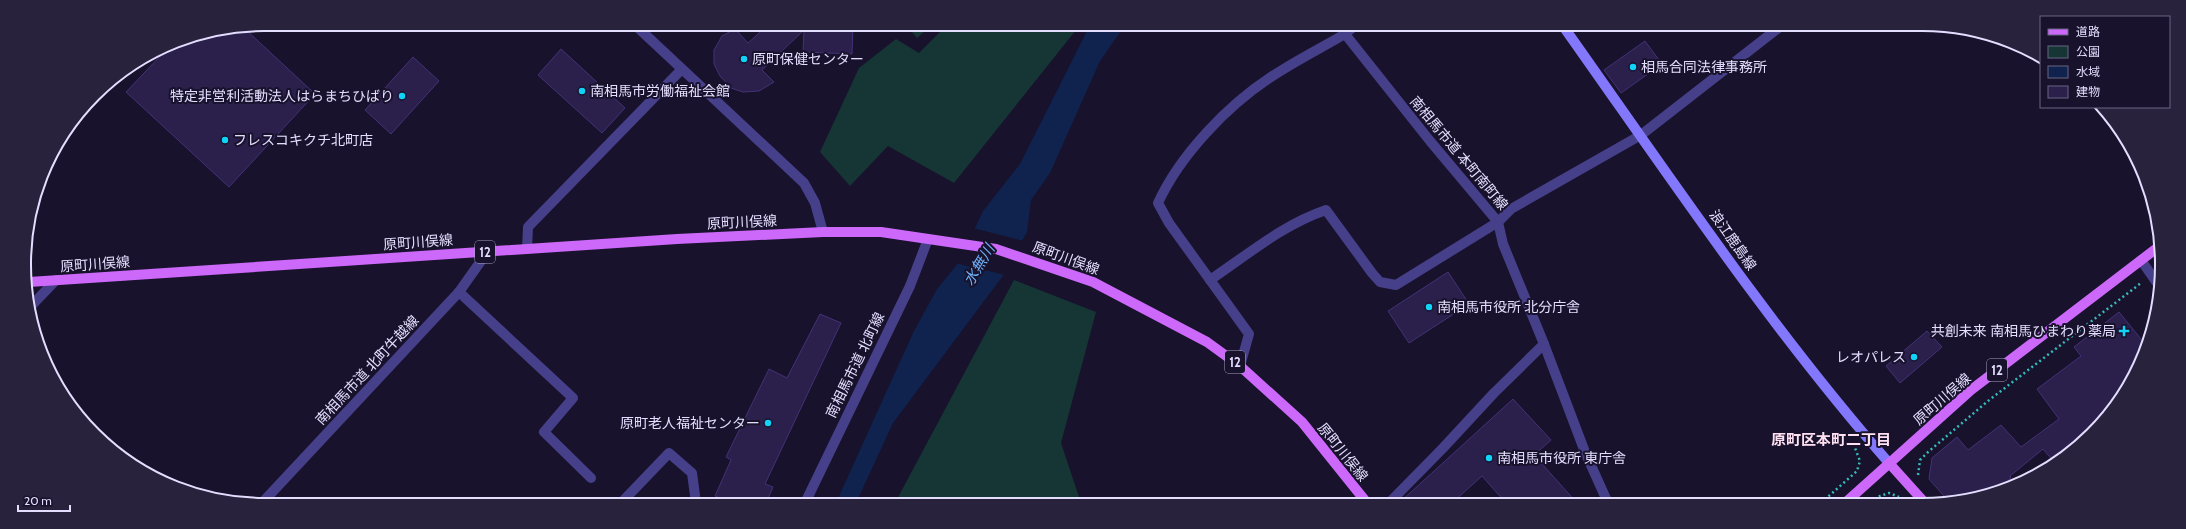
<svg xmlns="http://www.w3.org/2000/svg" width="2186" height="529" font-family="Cabin,'Noto Sans JP',sans-serif">
<style>
.green{fill:#163535}
.water{fill:#0f234e}
.pier{fill:#18122c}
.building{fill:#2b1f4c;stroke:#433277}
.lines{fill:none;stroke-linecap:round;stroke-linejoin:round}
.path{stroke:#35bbba;stroke-width:2.5;stroke-dasharray:2 3;stroke-linecap:butt}
.street{stroke:#463f89;stroke-width:10}
.secondary{stroke:#8378fb;stroke-width:10}
.primary{stroke:#cc69fa;stroke-width:10}
.poi-dot{fill:#11d3f7;stroke:#18122c;stroke-width:1.5}
.labels{text-anchor:middle;dominant-baseline:central;stroke-width:4;stroke-linejoin:round;paint-order:stroke}
.shield{fill:#18122c;stroke:#a6a1bf;stroke-width:1}
.shield-label{font-size:13px;font-weight:bold;fill:#e3defe}
.poi-label{font-size:14px;fill:#e3defe;stroke:#18122c;text-anchor:start}
.street-label{font-size:14px;fill:#e3defe;stroke:#18122c}
.water-label{font-size:15px;font-style:italic;fill:#70b2fa;stroke:#18122c}
.neighbourhood-label{font-size:15px;font-weight:bold;fill:#fee0f1;stroke:#18122c}
.rim{fill:none;stroke:#e3defe;stroke-width:2}
</style>
<rect width="100%" height="100%" fill="#18122c"/>
<g class="green">
<path d="M906 25H932L917 38Z"/>
<path d="M947 25H1080L954 183 888 146 850 186 820 152 859 68 896 39 919 53Z"/>
<path d="M1014 280 1096 312 1061 443 1081 503H895Z"/>
</g>
<path class="water" d="M1090 25H1125L1100 61 1050 173 1031 200 1027 232 1002 277 893 423 856 503H836L913 333 937 289 959 262 983 211 1020 164Z"/>
<path class="pier" d="M973 228 1024 241 1005 275 955 263Z"/>
<g class="building">
<path d="M768 25H853L852 54 803 52 804 30 762 70 774 82 759 91 743 92 731 88 720 76 714 64V50L722 36 735 29 748 43Z"/>
<path d="M244 28 315 94 229 187 126 92 165 51 195 38Z"/>
<path d="M1645 41 1662 64 1621 93 1604 70Z"/>
<path d="M561 49 625 108 602 133 538 75Z"/>
<path d="M413 57 439 81 391 134 365 110Z"/>
<path d="M1448 272 1469 304 1409 343 1388 311Z"/>
<path d="M2119 312 2145 344 2137 371 2095 429 2054 462 2043 449 2010 476 2011 478 1997 490 1950 503 1929 479 1932 458 1957 437 1968 450 2001 425 2021 447 2059 419 2037 389 2081 356 2074 347Z"/>
<path d="M820 314 841 323 765 484 773 487 766 503H731L715 496 731 460 726 457 769 369 787 378Z"/>
<path d="M1927 331 1942 347 1900 383 1886 366Z"/>
<path d="M1513 399 1551 440 1534 455 1577 503H1506L1482 476 1452 503H1399Z"/>
</g>
<g class="lines">
<g class="path">
<path d="M1918 475 1920 460 1928 452 1988 401 2141 283"/>
<path d="M1821 503 1857 471 1860 461 1855 448"/>
<path d="M1871 503 1880 496 1889 493 1899 497"/>
</g>
<g class="street">
<path d="M634 24 804 183 815 203 823 232"/>
<path d="M1345 34 1430 141 1498 222 1503 244 1544 344 1585 452 1608 503"/>
<path d="M527 249 528 227 681 70"/>
<path d="M2141 260 2159 286"/>
<path d="M1210 280C1247 255 1284 224 1326 210L1372 273 1380 282 1396 285 1498 222 1511 209 1641 135 1781 26"/>
<path d="M459 292 573 398 544 432 591 478"/>
<path d="M32 305 56 280"/>
<path d="M1240 366 1249 334 1169 223 1158 203C1180 155 1227 106 1271 77 1295 61 1321 48 1345 34L1356 25"/>
<path d="M262 503 459 292 488 251"/>
<path d="M621 503 669 453 692 473 696 503"/>
<path d="M805 503 910 286 928 239"/>
<path d="M1389 503 1443 448 1494 393 1544 344"/>
</g>
<path class="secondary" d="M1563 26C1668 174 1769 326 1889 463"/>
<g class="primary">
<path d="M29 282 677 239 823 232H881L996 249 1093 282 1207 342 1240 366 1302 422 1367 503"/>
<path d="M1889 463 1925 503"/>
<path d="M1845 503 1971 390 2157 248"/>
</g>
</g>
<g class="poi-dot">
<circle cx="744" cy="59" r="4"/>
<circle cx="1633" cy="67" r="4"/>
<circle cx="582" cy="91" r="4"/>
<circle cx="402" cy="96" r="4"/>
<circle cx="225" cy="140" r="4"/>
<circle cx="1429" cy="307" r="4"/>
<path d="M2122 325h4v4h4v4h-4v4h-4v-4h-4v-4h4z"/>
<circle cx="1914" cy="357" r="4"/>
<circle cx="768" cy="423" r="4"/>
<circle cx="1489" cy="458" r="4"/>
</g>
<g class="labels">
<g class="shield">
<rect x="475" y="241" width="20" height="22" rx="3"/>
<rect x="1225" y="351" width="20" height="22" rx="3"/>
<rect x="1987" y="359" width="20" height="22" rx="3"/>
</g>
<g class="shield-label">
<text x="485" y="252">12</text>
<text x="1235" y="362">12</text>
<text x="1997" y="370">12</text>
</g>
<g class="poi-label">
<text x="752" y="59">原町保健センター</text>
<text x="1641" y="67">相馬合同法律事務所</text>
<text x="590" y="91">南相馬市労働福祉会館</text>
<text x="394" y="96" text-anchor="end">特定非営利活動法人はらまちひばり</text>
<text x="233" y="140">フレスコキクチ北町店</text>
<text x="1437" y="307">南相馬市役所 北分庁舎</text>
<text x="2116" y="331" text-anchor="end">共創未来 南相馬ひまわり薬局</text>
<text x="1906" y="357" text-anchor="end">レオパレス</text>
<text x="760" y="423" text-anchor="end">原町老人福祉センター</text>
<text x="1497" y="458">南相馬市役所 東庁舎</text>
</g>
<g class="street-label">
<text transform="translate(1459 153) rotate(50)">南相馬市道 本町南町線</text>
<text transform="translate(742 222) rotate(-3)">原町川俣線</text>
<text transform="translate(1733 240) rotate(55)">浪江鹿島線</text>
<text transform="translate(418 242) rotate(-4)">原町川俣線</text>
<text transform="translate(1066 258) rotate(20)">原町川俣線</text>
<text transform="translate(95 264) rotate(-4)">原町川俣線</text>
<text transform="translate(855 365) rotate(-64)">南相馬市道 北町線</text>
<text transform="translate(367 370) rotate(-47)">南相馬市道 北町牛越線</text>
<text transform="translate(1942 399) rotate(-41)">原町川俣線</text>
<text transform="translate(1343 452) rotate(51)">原町川俣線</text>
</g>
<g class="water-label">
<text transform="translate(979 265) rotate(-59)">水無川</text>
</g>
<g class="neighbourhood-label">
<text x="1831" y="440">原町区本町二丁目</text>
</g>
</g>
<path d="M0 0H2186V529H0ZM264 31H1922A233 233 0 0 1 2155 264V265A233 233 0 0 1 1922 498H264A233 233 0 0 1 31 265V264A233 233 0 0 1 264 31Z" fill="#28223d" fill-rule="evenodd"/>
<path class="rim" d="M264 31H1922A233 233 0 0 1 2155 264V265A233 233 0 0 1 1922 498H264A233 233 0 0 1 31 265V264A233 233 0 0 1 264 31Z"/>
<rect x="2040" y="16" width="130" height="92" fill="#18122c" stroke="#696480"/>
<rect x="2048" y="29" width="20" height="6" fill="#cc69fa" stroke="#696480"/>
<text x="2076" y="36" font-size="12" fill="#e3defe">道路</text>
<rect x="2048" y="46" width="20" height="12" fill="#163535" stroke="#696480"/>
<text x="2076" y="56" font-size="12" fill="#e3defe">公園</text>
<rect x="2048" y="66" width="20" height="12" fill="#0f234e" stroke="#696480"/>
<text x="2076" y="76" font-size="12" fill="#e3defe">水域</text>
<rect x="2048" y="86" width="20" height="12" fill="#2b1f4c" stroke="#696480"/>
<text x="2076" y="96" font-size="12" fill="#e3defe">建物</text>
<path d="M18 505v6h52v-6" fill="none" stroke="#e3defe" stroke-width="2"/>
<text x="24" y="505" font-size="12" fill="#e3defe" stroke="#18122c" stroke-width="3" paint-order="stroke">20 m</text>
</svg>
